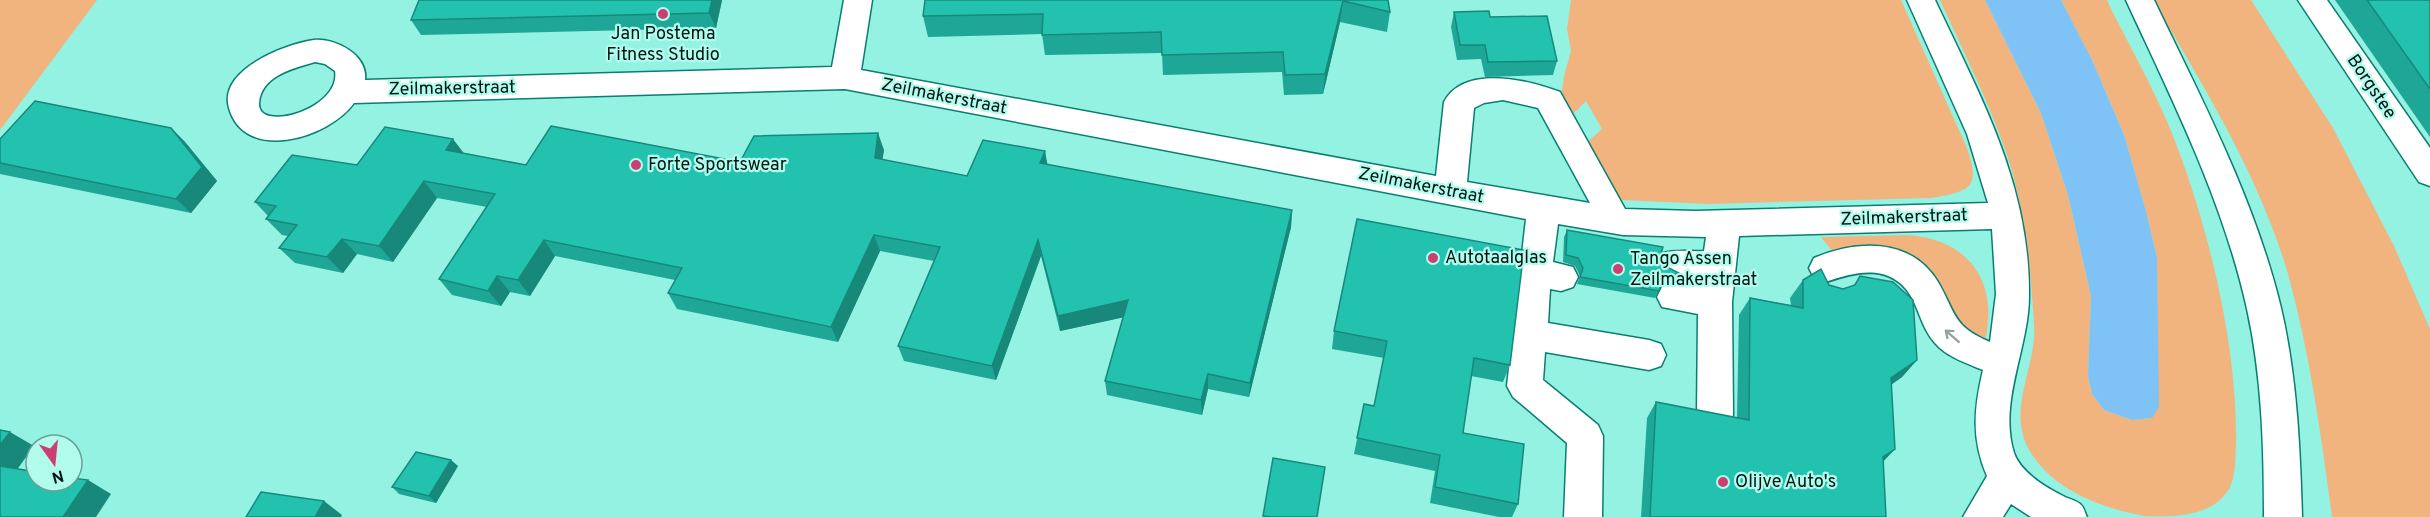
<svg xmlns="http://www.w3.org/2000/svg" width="2430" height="517" font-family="Overpass,sans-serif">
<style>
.green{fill:#f1b47f}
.water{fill:#7fc3f6}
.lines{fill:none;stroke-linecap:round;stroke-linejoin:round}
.minor-casing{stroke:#097e71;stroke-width:3}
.minor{fill:#fff;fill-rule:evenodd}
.wall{fill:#1ea796}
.shaded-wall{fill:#18887a}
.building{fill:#23c2af;stroke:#18887a;stroke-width:1.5}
.oneway{stroke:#99a1a0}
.poi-dot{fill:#cb3f72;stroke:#b2fcee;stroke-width:2}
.labels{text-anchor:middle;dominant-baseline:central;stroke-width:4.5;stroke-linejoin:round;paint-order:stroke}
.poi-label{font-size:18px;fill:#001511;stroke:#b2fcee;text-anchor:start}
.street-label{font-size:18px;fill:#001511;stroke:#b2fcee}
</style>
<rect width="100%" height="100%" fill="#93f2e2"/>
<g class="green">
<path d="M0 0H97L0 130Z"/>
<path d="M1571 0H1901L1967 148C1981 189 1970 191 1931 198L1708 204 1622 200 1617 197 1583 146 1602 129 1586 101 1568 119 1560 107 1564 76 1571 51 1567 29Z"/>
<path d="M1940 0H1985L2041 113 2068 195 2091 296 2088 375 2092 394 2104 410 2132 420 2152 418 2157 258 2146 211 2124 135 2093 62 2061 0H2107L2110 7C2130 46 2152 86 2169 126 2207 219 2238 345 2236 445 2235 459 2236 474 2230 487 2214 517 2175 517 2144 516 2102 508 2055 491 2031 453 2004 410 2038 366 2034 323 2031 273 2024 208 2009 161 1991 106 1964 53 1940 0Z"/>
<path d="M2153 0H2251L2333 128 2394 246 2430 329V517H2332C2321 435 2310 354 2288 274 2260 177 2204 87 2153 0Z"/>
<path d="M1909 235C1969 240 1999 282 1985 341L1976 342 1940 299 1833 252 1821 237Z"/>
</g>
<path class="water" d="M1985 0H2061L2093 62 2124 135 2146 211 2157 258 2159 407 2152 418 2132 420 2104 410 2092 394 2088 375 2091 296 2068 195 2041 113Z"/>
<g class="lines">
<defs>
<g id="minor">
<path d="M844 0H872L861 70 1436 176 1444 102C1464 64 1528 80 1560 92L1625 209 1695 211 1988 203 1967 134 1907 0H1935C1981 98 2030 184 2029 296 2029 348 1998 402 2014 453 2021 473 2047 488 2065 497 2069 499 2078 501 2081 505 2084 507 2085 514 2087 517H2031L2011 504 2003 517H1963L1987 476C1971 439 1974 408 1983 370 1966 363 1947 357 1935 343 1923 330 1920 313 1912 298 1892 263 1857 271 1826 282L1814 278 1809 268 1814 258C1856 240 1911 237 1938 282 1956 313 1952 326 1990 342L1996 294 1992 229 1739 236 1732 302 1733 415 1728 426 1715 431 1702 426 1697 415 1698 314 1662 307 1657 297 1662 287 1674 283 1700 286 1701 279 1689 280 1663 273 1658 263 1663 253C1677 249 1690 252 1704 251L1706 237 1623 235 1558 224 1553 262 1573 267 1578 277 1573 287 1561 291 1550 289 1548 323 1649 340 1661 344 1666 355 1661 366 1649 370 1545 352 1543 380 1598 425 1603 436 1602 517H1564L1567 443 1513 397 1507 386 1526 219 845 89 354 103C329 138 245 164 229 108 218 70 285 44 314 40 336 38 368 55 365 80L832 67ZM315 62 325 64 335 71C340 99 294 121 270 116 263 115 259 110 259 104 260 76 294 68 315 62ZM1503 100 1538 108 1590 203 1467 182 1474 108 1484 103Z"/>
<path d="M2126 0H2154C2202 100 2255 200 2281 308 2297 377 2300 447 2302 517H2264C2264 447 2262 377 2247 309 2223 200 2172 100 2126 0Z"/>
<path d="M2298 0H2327L2430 148V186L2419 182Z"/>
</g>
</defs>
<use href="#minor" class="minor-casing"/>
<use href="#minor" class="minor"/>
</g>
<g class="wall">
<path d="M419 0H722L716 28 421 35 411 20Z"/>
<path d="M1388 0 1390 12 1387 32 1340 22 1323 94 1284 95 1282 72 1163 75 1162 53 1045 55 1042 34 928 37 923 16Z"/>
<path d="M2335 0H2430V137Z"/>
<path d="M1454 12 1490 17 1557 61 1553 75 1485 77 1481 59 1457 60 1451 27Z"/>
<path d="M171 128 185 142 217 181 191 213 0 174V139Z"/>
<path d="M884 150 882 160 967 176 1045 151 1047 165 1292 210 1291 227 1249 397 1208 389 1202 415 1107 395 1105 381 1123 317 1060 331 1041 256 996 380 904 361 898 346 934 261 880 251 838 342 677 309 668 293 675 280 555 256 530 296 510 292 501 306 452 295 439 279 487 207 437 198 393 262 357 254 343 273 295 263 279 248 288 236 282 235 266 219 268 216 255 202 357 165 464 153 526 165 740 162Z"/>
<path d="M1567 230 1660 256 1665 266 1675 281 1661 286 1655 298 1577 284 1580 276 1575 266 1563 262 1564 237Z"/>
<path d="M1860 276 1917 360 1902 377 1891 385 1895 449 1883 461 1886 517H1641L1647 418 1656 402 1737 418 1739 315 1750 298 1791 305 1790 298 1803 280 1829 285 1843 289 1853 286Z"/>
<path d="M1334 331 1510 365 1503 382 1471 376 1463 433 1518 504 1512 517H1499L1430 503 1435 471 1354 454 1364 404 1374 406 1384 358 1332 349Z"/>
<path d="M458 466 436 503 399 494 392 487Z"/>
</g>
<g class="shaded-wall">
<path d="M712 0H722L716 28 709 13Z"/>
<path d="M1343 1 1340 22 1323 94 1325 74Z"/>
<path d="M171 128 185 142 217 181 191 213 176 199Z"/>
<path d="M878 133 884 150 880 175 875 158Z"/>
<path d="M453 139 466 156 446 150Z"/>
<path d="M1045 151 1048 168 1040 163Z"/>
<path d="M424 181 437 198 393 262 379 246Z"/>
<path d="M1292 210 1291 227 1249 397 1250 383Z"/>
<path d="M874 235 880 251 838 342 831 327Z"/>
<path d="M342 239 357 254 343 273 327 257Z"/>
<path d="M544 240 555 256 530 296 518 280Z"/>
<path d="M1038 240 1041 256 996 380 992 366Z"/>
<path d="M1679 273 1675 281 1660 286 1664 278Z"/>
<path d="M497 276 510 292 501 306 488 291Z"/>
<path d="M1128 300 1130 316 1060 331 1058 316Z"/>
<path d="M1917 360 1902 377 1876 395 1891 378Z"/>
<path d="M1208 374V389L1202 415 1201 400Z"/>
<path d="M10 432 34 446 11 478 0 472V445Z"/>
<path d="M1895 449 1880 465 1883 457Z"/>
<path d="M451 460 458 466 436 503 429 496Z"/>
<path d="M88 480 111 494 96 517H63Z"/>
<path d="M324 501 342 515 341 517H315Z"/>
</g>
<g class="building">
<path d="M419 0H712L709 13 411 20Z"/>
<path d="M925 0H1388L1390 12 1343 1 1325 74 1285 75 1283 52 1162 55 1161 32 1042 35 1043 14 923 16Z"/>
<path d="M2367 0H2430V89Z"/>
<path d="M1489 11 1490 17 1547 16 1557 61 1488 62 1485 45H1460L1454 12Z"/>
<path d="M35 101 171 128 202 167 176 199 0 163V139Z"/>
<path d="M551 126 740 162 754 136 878 133 875 158 967 176 983 140 1045 151 1040 163 1292 210 1250 383 1208 374 1201 400 1105 381 1128 300 1058 316 1038 240 992 366 898 346 940 247 874 235 831 327 668 293 682 268 544 240 518 280 497 276 488 291 439 279 495 194 424 181 379 246 342 239 327 257 279 248 297 225 266 219 276 206 255 202 292 155 357 165 385 127 453 139 446 150 526 165Z"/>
<path d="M1357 219 1524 250 1510 365 1474 358 1463 433 1524 444 1518 504 1435 487 1440 455 1357 438 1364 404 1374 406 1387 341 1334 331Z"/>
<path d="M1567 230 1663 247 1660 256 1665 266 1679 273 1664 278 1659 291 1580 277 1583 268 1578 258 1566 255Z"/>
<path d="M1821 269 1829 285 1843 289 1855 285 1860 276 1893 282 1913 300 1917 360 1891 378 1895 449 1883 457 1886 517H1650L1656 402 1749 420 1750 298 1803 308V280Z"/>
<path d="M0 430 10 432 0 445Z"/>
<path d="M416 452 451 460 429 496 392 487Z"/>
<path d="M1273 458 1325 467 1317 517H1271L1263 516Z"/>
<path d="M0 466 36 472V481H72V478L88 480 63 517H0Z"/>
<path d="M261 492 324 501 315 517H246Z"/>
</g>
<defs><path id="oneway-shaft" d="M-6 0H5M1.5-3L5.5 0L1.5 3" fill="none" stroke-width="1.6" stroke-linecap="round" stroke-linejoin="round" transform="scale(1.5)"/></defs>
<use class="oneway" href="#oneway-shaft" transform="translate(1952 336) rotate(-139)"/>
<g class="poi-dot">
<circle cx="663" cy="14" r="6"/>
<circle cx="636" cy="165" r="6"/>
<circle cx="1433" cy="258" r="6"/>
<circle cx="1618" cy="269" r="6"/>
<circle cx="1723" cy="482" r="6"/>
</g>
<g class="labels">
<g class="poi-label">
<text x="663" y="34" text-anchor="middle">Jan Postema<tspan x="663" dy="21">Fitness Studio</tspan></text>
<text x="648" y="165">Forte Sportswear</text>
<text x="1445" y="258">Autotaalglas</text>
<text x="1630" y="259">Tango Assen<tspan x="1630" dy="21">Zeilmakerstraat</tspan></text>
<text x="1735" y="482">Olijve Auto's</text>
</g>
<g class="street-label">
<text transform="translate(2371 87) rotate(56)">Borgstee</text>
<text transform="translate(452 89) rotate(-1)">Zeilmakerstraat</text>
<text transform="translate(944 97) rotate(11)">Zeilmakerstraat</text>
<text transform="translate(1421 186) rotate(11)">Zeilmakerstraat</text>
<text transform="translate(1904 218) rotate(-2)">Zeilmakerstraat</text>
</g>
</g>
<g transform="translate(54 463) rotate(165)"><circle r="28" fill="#b2fcee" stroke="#6ba096" stroke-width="1.5"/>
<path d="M0-4.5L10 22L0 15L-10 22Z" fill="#cb3f72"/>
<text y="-9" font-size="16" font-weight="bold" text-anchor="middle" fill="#001511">N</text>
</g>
</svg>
